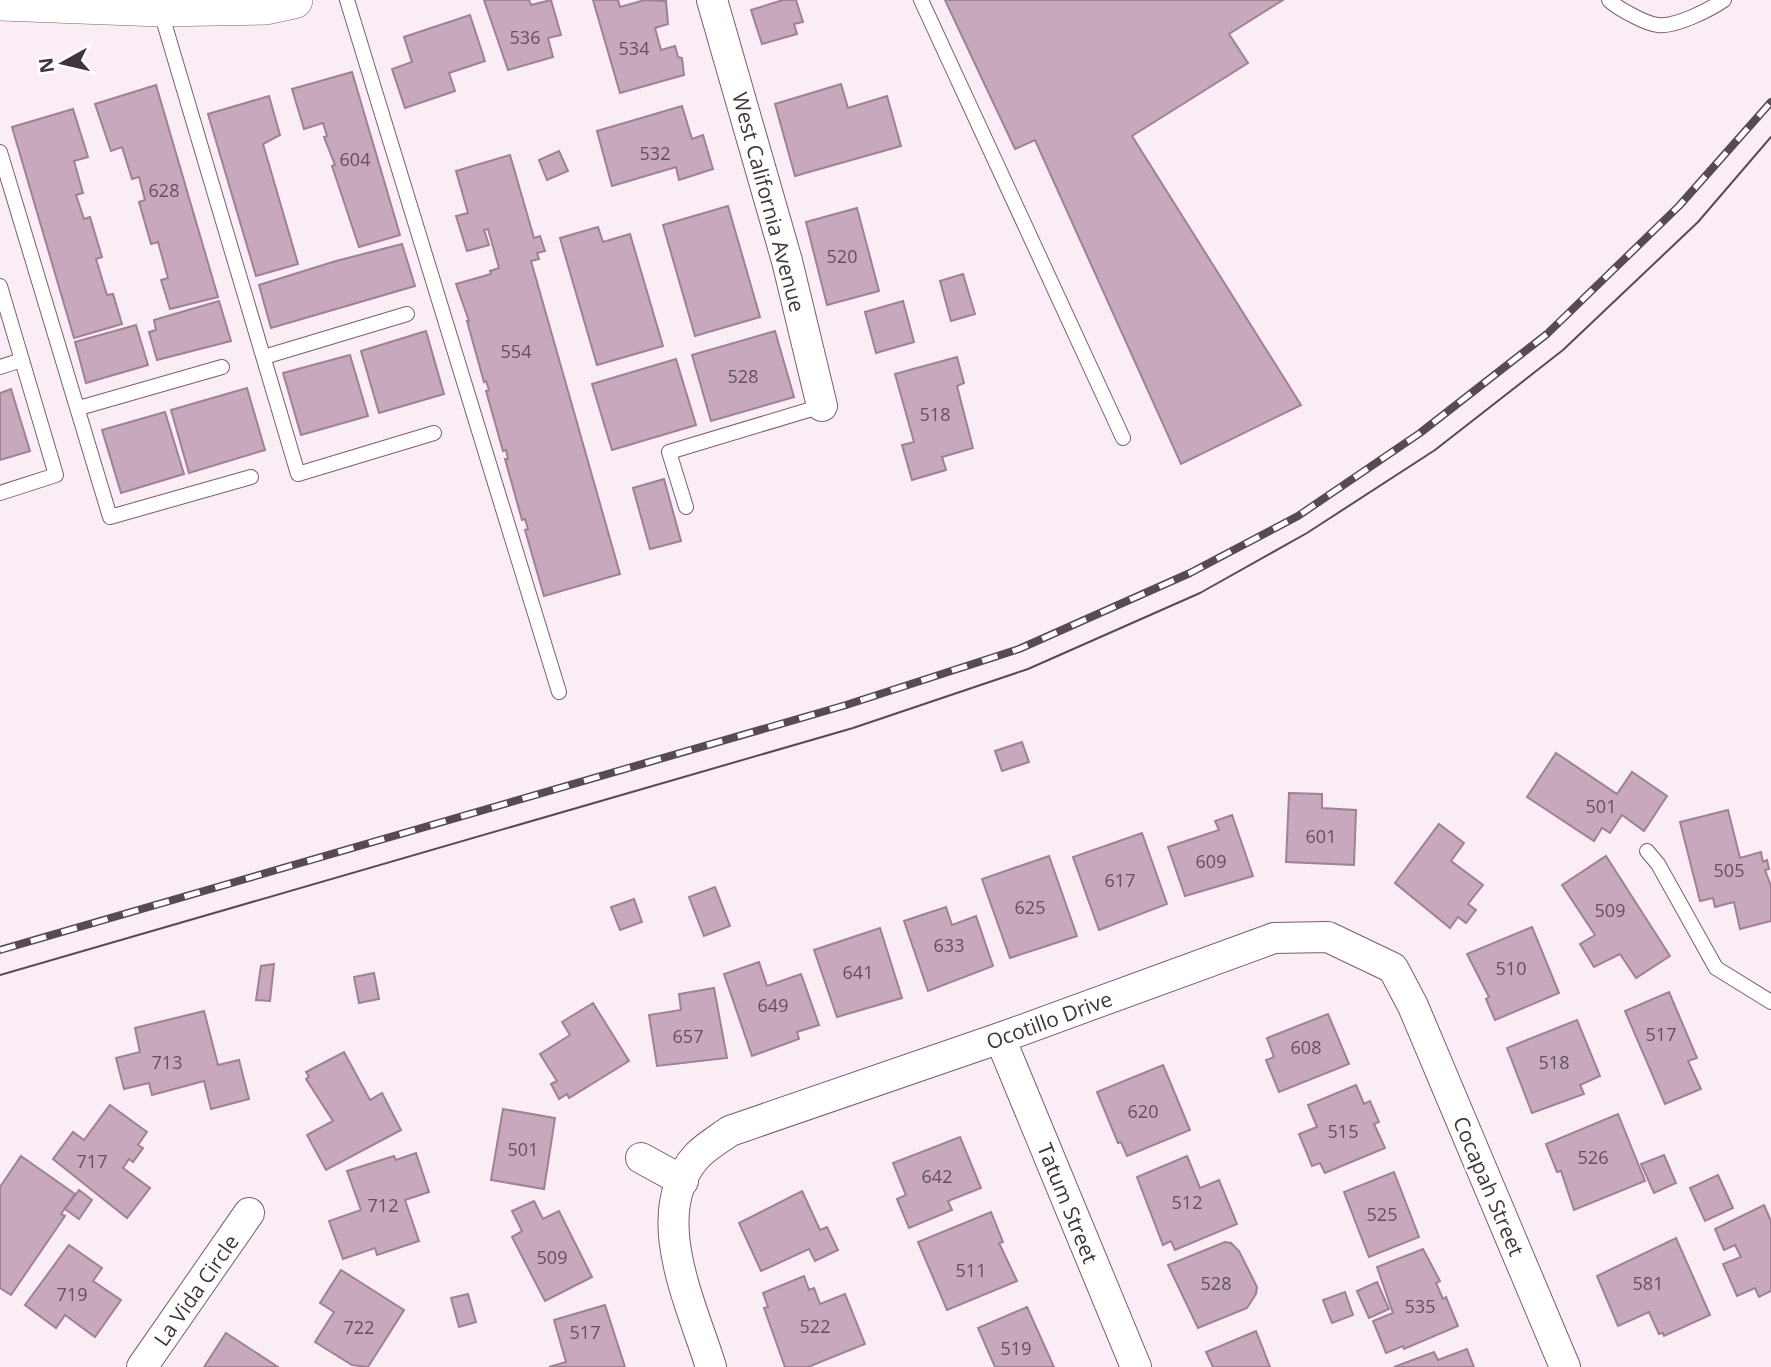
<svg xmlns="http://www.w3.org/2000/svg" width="1771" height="1367" font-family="'Open Sans',sans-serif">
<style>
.building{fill:#c8a8bc;stroke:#9f8194;stroke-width:2}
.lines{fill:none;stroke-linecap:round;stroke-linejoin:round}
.service-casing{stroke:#7b5e70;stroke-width:16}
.minor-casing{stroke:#7b5e70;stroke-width:32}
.tertiary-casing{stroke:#7b5e70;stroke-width:38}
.service{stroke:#fff;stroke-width:14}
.minor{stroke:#fff;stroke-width:30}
.tertiary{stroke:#fff;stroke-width:37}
.tram{stroke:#574a53;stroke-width:2}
.rail-casing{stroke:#574a53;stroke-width:8}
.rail{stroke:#fff;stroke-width:5;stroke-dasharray:16;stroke-linecap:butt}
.labels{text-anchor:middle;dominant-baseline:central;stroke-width:5;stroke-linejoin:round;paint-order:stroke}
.number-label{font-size:18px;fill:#63515d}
.street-label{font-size:21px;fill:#41343d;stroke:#fff}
</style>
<rect width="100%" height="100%" fill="#fbedf5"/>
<g class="building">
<path d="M484 0H529L531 5 551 0 561 35 548 38 553 57 508 70Z"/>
<path d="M593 0H618L620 7 645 0 666 1 668 24 655 28 661 50 675 46 678 57 682 58 684 75 620 93Z"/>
<path d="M783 0H796L803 22 794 24 797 34 762 44 751 10Z"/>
<path d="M945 0H1283L1229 34 1248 63 1132 136 1301 405 1181 464 1035 140 1015 149Z"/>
<path d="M470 15 485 61 449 73 455 91 405 108 392 69 412 62 404 37Z"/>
<path d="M352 72 400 235 359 247 332 166 335 165 324 137 327 136 323 123 304 129 292 89Z"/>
<path d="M841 84 848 108 887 96 901 146 795 176 775 104Z"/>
<path d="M156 85 218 297 170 309 161 280 168 278 158 242 151 244 139 202 145 200 139 177 132 179 122 147 111 151 95 104Z"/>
<path d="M269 96 280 135 263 144 298 264 256 276 208 114Z"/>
<path d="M682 106 692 139 703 135 713 169 679 180 676 167 612 186 597 131Z"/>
<path d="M73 109 88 157 74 161 83 193 76 195 84 219 90 217 102 257 96 259 107 295 113 294 122 324 74 338 12 127Z"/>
<path d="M559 151 568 171 547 180 539 160Z"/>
<path d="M510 155 534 238 540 236 545 251 537 253 539 259 531 261 620 574 544 596 525 530 528 529 525 519 522 520 505 459H508L506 450 503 451 486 391 489 390 486 381 484 382 467 321H469L456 284 491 274 490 271 499 268 488 229 484 230 489 245 467 251 456 216 468 213 456 171Z"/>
<path d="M728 206 760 317 695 336 663 225Z"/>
<path d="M857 208 879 291 827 305 806 222Z"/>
<path d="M598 227 603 242 630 234 663 346 597 365 560 238Z"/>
<path d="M402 244 415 286 271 328 259 285 336 261Z"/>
<path d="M963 274 975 314 951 321 940 281Z"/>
<path d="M219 301 231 341 157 360 149 332 156 330 154 320Z"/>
<path d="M903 301 914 342 876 353 865 312Z"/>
<path d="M136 325 148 365 86 383 75 342Z"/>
<path d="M426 331 444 394 379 413 361 351Z"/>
<path d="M775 331 794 397 711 421 692 355Z"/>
<path d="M350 355 368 416 301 435 283 373Z"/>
<path d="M957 357 964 383 957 386 973 448 942 457 946 470 912 480 902 445 914 442 895 374Z"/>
<path d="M676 359 696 425 612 450 592 384Z"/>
<path d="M247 388 265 450 189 473 171 410Z"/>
<path d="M11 389 30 451 0 460V393Z"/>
<path d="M165 412 184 474 121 493 102 430Z"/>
<path d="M664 479 681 541 650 549 633 488Z"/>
<path d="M1022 742 1029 762 1002 771 995 751Z"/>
<path d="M1556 753 1617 794 1632 772 1667 796 1644 831 1622 815 1610 833 1602 828 1594 841 1527 797Z"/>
<path d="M1289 793 1322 794V808L1356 810 1354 865 1286 862Z"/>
<path d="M1728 810 1740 858 1761 852 1763 862 1767 860 1769 869 1765 870 1771 886V921L1740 929 1734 902 1715 907 1713 898 1700 901 1680 822Z"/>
<path d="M1232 815 1253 876 1185 896 1168 847 1219 830 1215 821Z"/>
<path d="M1439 824 1464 843 1451 861 1483 885 1468 904 1476 910 1466 923 1458 917 1450 928 1395 883Z"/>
<path d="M1142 833 1167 904 1099 930 1073 857Z"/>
<path d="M1049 856 1077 936 1010 958 982 879Z"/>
<path d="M1606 856 1670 956 1636 978 1620 954 1594 967 1580 944 1595 935 1562 885Z"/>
<path d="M715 887 730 926 704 936 689 897Z"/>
<path d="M634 899 642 922 620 930 611 907Z"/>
<path d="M946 907 952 925 976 916 993 966 928 991 904 921Z"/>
<path d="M1532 927 1559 993 1495 1020 1486 999 1489 997 1467 954Z"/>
<path d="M880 928 902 998 837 1017 814 950Z"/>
<path d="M759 962 767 986 801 974 819 1025 797 1032 799 1039 752 1056 724 974Z"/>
<path d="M274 964 270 1001 256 1000 261 966Z"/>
<path d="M374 973 379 999 359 1003 354 977Z"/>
<path d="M714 988 727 1058 657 1066 649 1015 681 1010 679 994Z"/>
<path d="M1669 992 1697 1058 1688 1061 1701 1089 1665 1104 1625 1011Z"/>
<path d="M593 1003 629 1061 569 1098 567 1094 559 1099 551 1084 557 1081 540 1054 570 1035 562 1022Z"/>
<path d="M204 1011 218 1065 239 1060 249 1099 211 1109 204 1081 152 1095 149 1083 124 1089 116 1058 140 1052 135 1028Z"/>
<path d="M1328 1014 1349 1064 1279 1092 1266 1060 1274 1057 1267 1038Z"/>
<path d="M1577 1020 1600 1076 1580 1085 1584 1094 1532 1113 1507 1048Z"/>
<path d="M344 1052 370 1100 382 1093 401 1130 326 1170 307 1135 333 1121 306 1079 309 1077 306 1072Z"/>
<path d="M1163 1065 1190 1130 1127 1156 1121 1142 1118 1143 1097 1092Z"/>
<path d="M1356 1085 1364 1104 1370 1101 1379 1122 1374 1124 1385 1148 1325 1173 1320 1163 1312 1166 1299 1134 1317 1127 1308 1105Z"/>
<path d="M110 1105 147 1132 138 1145 143 1148 133 1162 129 1159 123 1168 150 1188 127 1218 53 1159 73 1132 84 1140Z"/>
<path d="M503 1109 555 1118 544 1189 491 1180Z"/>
<path d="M1618 1114 1645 1181 1574 1210 1561 1171 1557 1172 1546 1144Z"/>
<path d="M960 1137 981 1188 948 1201 952 1210 909 1228 897 1199 906 1195 893 1163Z"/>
<path d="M416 1153 429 1192 405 1200 419 1241 377 1255 375 1248 343 1259 329 1221 361 1210 347 1171 394 1156 396 1160Z"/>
<path d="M1664 1155 1676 1183 1654 1193 1641 1164Z"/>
<path d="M21 1156 75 1194 61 1214 65 1216 11 1295 0 1288V1187Z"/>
<path d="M1187 1156 1200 1188 1219 1180 1237 1224 1175 1250 1171 1241 1163 1245 1137 1177Z"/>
<path d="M1394 1172 1419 1237 1369 1257 1344 1192Z"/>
<path d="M1718 1175 1733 1208 1705 1221 1690 1188Z"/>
<path d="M79 1190 92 1200 79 1219 65 1209Z"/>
<path d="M802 1191 820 1230 827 1227 838 1250 815 1261 809 1249 761 1271 739 1223Z"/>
<path d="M534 1201 543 1219 559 1211 592 1277 545 1301 512 1237 522 1231 512 1211Z"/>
<path d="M1764 1205 1771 1221V1291L1759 1297 1755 1288 1737 1296 1723 1264 1741 1257 1735 1245 1724 1250 1715 1229Z"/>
<path d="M991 1212 1003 1242 999 1243 1017 1281 947 1310 918 1242Z"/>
<path d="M1676 1238 1710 1315 1664 1336 1663 1333 1659 1334 1649 1312 1618 1326 1597 1276Z"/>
<path d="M1225 1242 1231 1243 1239 1251 1257 1287 1256 1294 1247 1308 1198 1328 1168 1265Z"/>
<path d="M69 1245 102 1268 93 1281 121 1300 95 1337 65 1315 56 1328 25 1305Z"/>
<path d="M1423 1249 1440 1281 1436 1283 1443 1299 1446 1297 1458 1326 1404 1349 1403 1346 1386 1353 1373 1321 1393 1313 1377 1267Z"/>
<path d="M341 1270 404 1310 368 1367 352 1365 315 1342 334 1312 320 1303Z"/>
<path d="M804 1276 809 1290 814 1288 820 1304 845 1294 865 1344 808 1367H785L764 1308 768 1307 763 1293Z"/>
<path d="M1377 1282 1389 1309 1369 1318 1357 1291Z"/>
<path d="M1345 1292 1353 1315 1332 1323 1323 1300Z"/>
<path d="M468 1294 476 1322 459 1327 451 1298Z"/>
<path d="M605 1305 625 1367H549L566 1362 554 1320Z"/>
<path d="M1027 1307 1054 1367H995L978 1328Z"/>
<path d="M1256 1331 1270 1367H1213L1206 1352Z"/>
<path d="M226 1333 278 1367H204Z"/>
<path d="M1467 1349 1474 1367H1394L1434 1352 1438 1360Z"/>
</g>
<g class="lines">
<defs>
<g id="service">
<path d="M347 0 559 692"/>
<path d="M921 0 1123 438"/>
<path d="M1609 0C1617 8 1646 24 1658 25 1676 27 1709 10 1724 0"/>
<path d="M160 9 298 474 434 433"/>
<path d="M0 152 110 517 251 477"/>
<path d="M0 286 56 475 0 493"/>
<path d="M264 357 407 314"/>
<path d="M0 367 22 360"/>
<path d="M79 408 222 367"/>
<path d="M686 507 669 452 822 406"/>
<path d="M1647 851 1658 864 1716 968 1771 1002"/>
</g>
<g id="minor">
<path d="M712 0 787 261 822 406"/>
<path d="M1000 1038 1136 1367"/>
<path d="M641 1158 683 1181"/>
<path d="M142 1367 249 1213"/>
<path d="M711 1367C692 1305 646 1214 696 1157 705 1147 719 1139 730 1131L1000 1038 1274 938 1328 937 1393 968 1413 1006 1565 1367"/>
</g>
<path id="tertiary" d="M0 2 160 8 266 6 294 0"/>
</defs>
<use href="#service" class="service-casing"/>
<use href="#minor" class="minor-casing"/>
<use href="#tertiary" class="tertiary-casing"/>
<use href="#service" class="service"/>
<use href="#minor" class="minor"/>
<use href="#tertiary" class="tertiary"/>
<path class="tram" d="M0 975 853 728 1028 669 1200 593 1307 533 1435 450 1563 350 1698 222 1771 137"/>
<defs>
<path id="rail" d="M0 950 846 705 1019 649 1190 573 1298 516 1420 433 1547 334 1679 206 1771 102"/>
</defs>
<use href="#rail" class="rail-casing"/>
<use href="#rail" class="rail"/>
</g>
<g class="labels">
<g class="number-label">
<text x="525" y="37">536</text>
<text x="634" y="48">534</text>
<text x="655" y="153">532</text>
<text x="355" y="159">604</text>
<text x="164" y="190">628</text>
<text x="842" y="256">520</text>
<text x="516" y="351">554</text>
<text x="743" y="376">528</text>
<text x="935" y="414">518</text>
<text x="1601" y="806">501</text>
<text x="1321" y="836">601</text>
<text x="1211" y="861">609</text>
<text x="1729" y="870">505</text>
<text x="1120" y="880">617</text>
<text x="1030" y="907">625</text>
<text x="1610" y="910">509</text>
<text x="949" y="945">633</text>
<text x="1511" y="968">510</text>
<text x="858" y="972">641</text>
<text x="773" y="1005">649</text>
<text x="1661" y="1034">517</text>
<text x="688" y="1036">657</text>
<text x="1306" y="1047">608</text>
<text x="167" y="1062">713</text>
<text x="1554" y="1062">518</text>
<text x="1143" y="1111">620</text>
<text x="1343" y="1131">515</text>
<text x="523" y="1149">501</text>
<text x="1593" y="1157">526</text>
<text x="92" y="1161">717</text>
<text x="937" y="1176">642</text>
<text x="1187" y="1202">512</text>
<text x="383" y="1205">712</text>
<text x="1382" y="1214">525</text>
<text x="552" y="1257">509</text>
<text x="971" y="1270">511</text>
<text x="1216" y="1283">528</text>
<text x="1648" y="1283">581</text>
<text x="72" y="1294">719</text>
<text x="1420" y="1306">535</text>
<text x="815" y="1326">522</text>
<text x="359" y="1327">722</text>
<text x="585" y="1332">517</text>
<text x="1016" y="1348">519</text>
</g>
<g class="street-label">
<text transform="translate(769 202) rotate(75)">West California Avenue</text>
<text transform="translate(1049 1020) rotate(-20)">Ocotillo Drive</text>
<text transform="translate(1489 1186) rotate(67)">Cocapah Street</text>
<text transform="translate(1068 1203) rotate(68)">Tatum Street</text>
<text transform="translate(196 1290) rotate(-55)">La Vida Circle</text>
</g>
</g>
<g transform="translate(63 63) rotate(262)" stroke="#ffffff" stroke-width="5" paint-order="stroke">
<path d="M0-5L12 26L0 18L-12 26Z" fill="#41343d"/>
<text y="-10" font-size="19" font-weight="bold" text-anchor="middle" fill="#41343d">N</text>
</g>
</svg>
